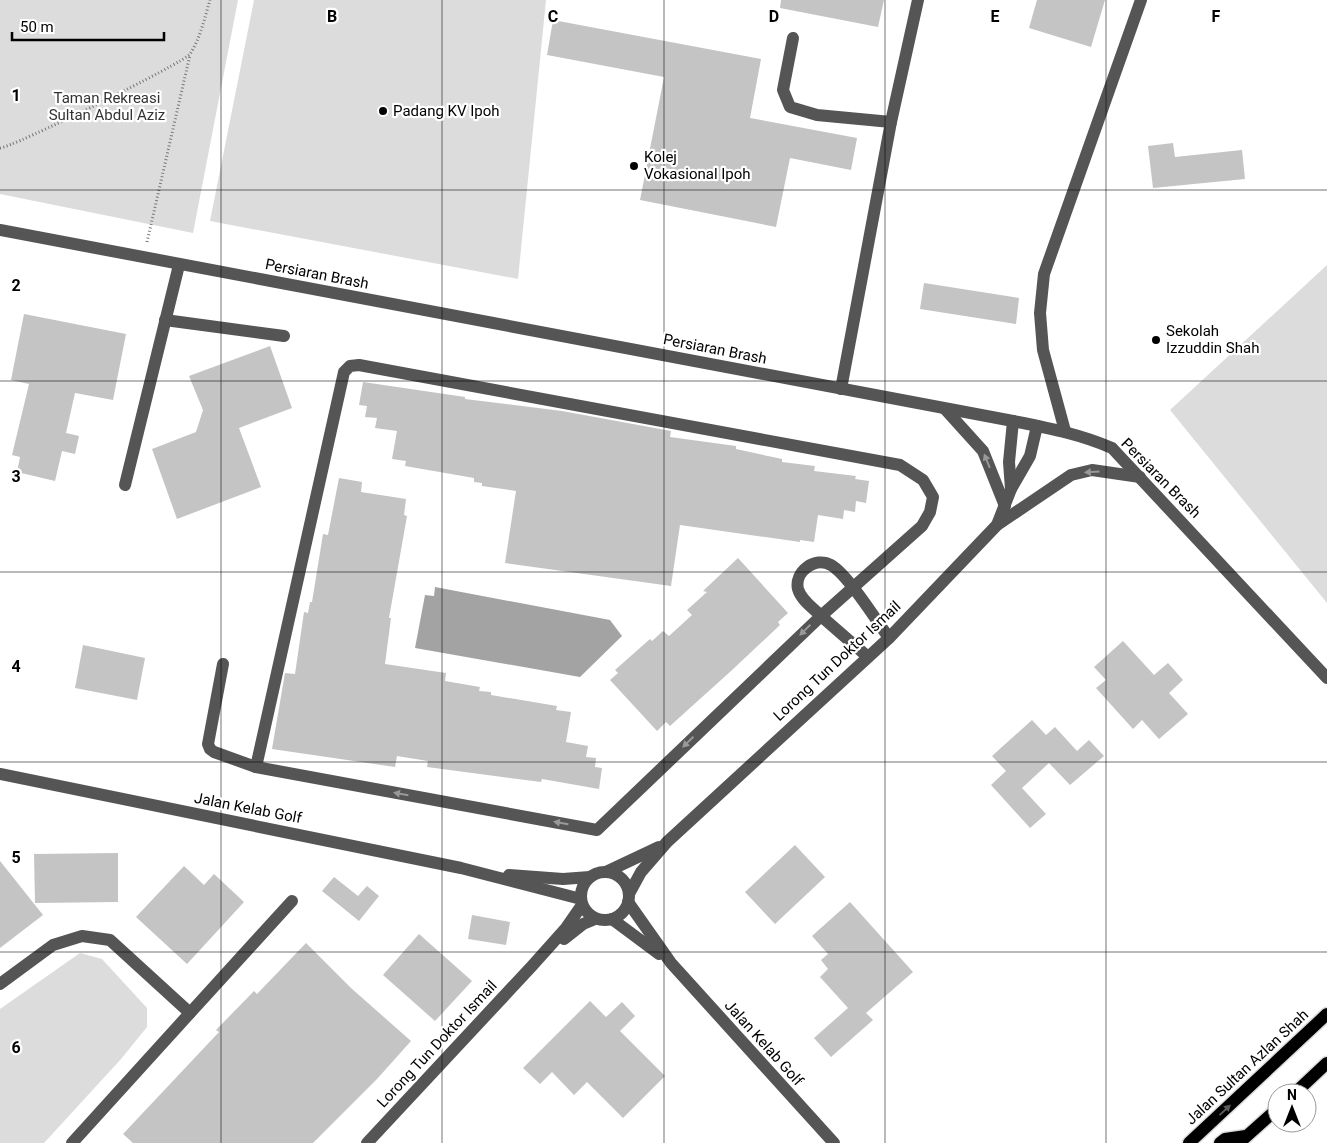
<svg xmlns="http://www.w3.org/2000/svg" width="1327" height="1143" font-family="Roboto,sans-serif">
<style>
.green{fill:#dcdcdc}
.water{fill:#a3a3a3}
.building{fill:#c4c4c4}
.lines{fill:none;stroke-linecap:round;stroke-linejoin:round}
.major-casing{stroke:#dbdbdb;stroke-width:15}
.path{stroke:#777;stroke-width:3;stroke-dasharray:1 2.5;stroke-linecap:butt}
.minor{stroke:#555;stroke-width:12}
.major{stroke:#000;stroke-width:12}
.oneway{fill:#999}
.oneway2{fill:#595959}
.grid{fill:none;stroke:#000;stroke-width:1;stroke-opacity:0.55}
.poi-dot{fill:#000;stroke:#fff;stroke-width:2}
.labels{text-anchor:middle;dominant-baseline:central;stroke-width:4.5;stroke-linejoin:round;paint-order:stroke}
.park-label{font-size:15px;fill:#333;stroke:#fff}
.poi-label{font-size:15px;fill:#000;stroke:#fff;text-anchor:start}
.street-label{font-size:15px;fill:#000;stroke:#fff}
.grid-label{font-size:16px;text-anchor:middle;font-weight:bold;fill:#000;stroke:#fff;stroke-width:4.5;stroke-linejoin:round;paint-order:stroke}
</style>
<rect width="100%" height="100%" fill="#fff"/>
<g class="green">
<path d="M0 0H238L193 233 0 194Z"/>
<path d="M254 0H546L518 279 210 221Z"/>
<path d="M1327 265V603L1170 410Z"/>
<path d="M80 953 102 959 147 1008V1027L121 1059 44 1143H0V1009Z"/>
</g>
<path class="water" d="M435 587 610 620 622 636 580 677 415 648 425 595 434 596Z"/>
<g class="building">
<path d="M781 0H884L878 27 780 8Z"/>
<path d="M1037 0H1105L1091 47 1029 28Z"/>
<path d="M553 20 761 59 750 118 857 138 851 170 790 158 776 227 640 200 664 77 547 55Z"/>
<path d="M1173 143 1175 157 1242 150 1245 179 1153 188 1148 146Z"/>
<path d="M924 283 1019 298 1016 324 920 309Z"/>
<path d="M24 314 126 334 113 400 75 393 66 433 79 436 75 454 62 451 55 481 17 472 20 457 12 455 29 384 11 380Z"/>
<path d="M270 346 292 408 239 428 261 487 177 519 152 449 196 432 203 410 189 376Z"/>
<path d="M363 382 465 397V399L562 411 671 431 670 437 736 446V449L782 459V462L815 466 814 471 856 476 855 479 869 481 866 503 856 501 855 512 844 510 843 519 818 515 814 542 800 540V542L680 525 671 586 505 563 516 491 482 486V483L474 482V478L405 466 406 461 392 459 397 431 375 428 377 418 365 417 367 406 359 405Z"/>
<path d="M339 478 362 482 361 492 406 499 404 515 407 516 389 618H391L385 664 446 673 445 681 480 687 479 691 491 692V695L557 706 556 710 571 712 566 742 588 746 586 757 596 758 595 767 602 768 599 789 542 779 541 782 427 767 428 761 397 756 395 767 272 749 285 673 295 674 304 612 308 613 310 602H312L323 534 328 535Z"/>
<path d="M738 558 788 613 778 622 780 625 731 671 670 726 666 722 657 731 610 680 618 673 615 670 650 639 652 641 663 631 669 636 692 615 687 610 707 592 703 591Z"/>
<path d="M1123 641 1154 675 1168 663 1183 680 1169 693 1188 714 1159 739 1142 720 1133 729 1096 688 1106 680 1094 667Z"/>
<path d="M83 645 145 658 137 700 75 688Z"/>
<path d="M1032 720 1046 735 1055 727 1077 751 1089 740 1104 756 1070 785 1049 763 1022 788 1046 814 1030 828 991 785 1006 771 992 756Z"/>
<path d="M795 845 825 877 775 924 745 892Z"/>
<path d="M118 853V902L35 903 34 854Z"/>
<path d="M0 861 43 915 0 948Z"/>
<path d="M184 866 204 885 214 874 244 902 187 964 136 917Z"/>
<path d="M334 877 358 896 367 886 379 896 359 921 322 891Z"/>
<path d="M850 902 913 972 866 1013 873 1020 831 1057 814 1038 848 1008 820 977 828 969 821 960 828 954 812 936Z"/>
<path d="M472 915 510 922 506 945 468 939Z"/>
<path d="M419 934 472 981 435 1021 383 975Z"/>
<path d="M306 943 351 988 411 1041 377 1079 313 1143H133L123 1134 219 1032 216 1030 254 991 257 994Z"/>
<path d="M590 1001 606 1017 622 1002 635 1016 620 1031 665 1076 623 1118 587 1082 574 1095 552 1072 540 1084 523 1068Z"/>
</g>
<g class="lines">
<defs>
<g id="major">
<path d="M1295 1093 1327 1063"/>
<path d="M1189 1143 1327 1014"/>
<path d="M1220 1143 1225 1139 1246 1136"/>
<path d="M1239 1143 1277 1109"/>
</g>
</defs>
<use href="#major" class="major-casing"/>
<g class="path">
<path d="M0 148C11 148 184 63 190 54 200 39 205 17 210 0"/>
<path d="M147 242 190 55"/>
</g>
<g class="minor">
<path d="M793 38 783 90 790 107 817 115 891 122"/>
<path d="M0 230 1013 421C1048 428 1080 434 1112 448L1327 678"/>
<path d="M165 320 284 336"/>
<path d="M841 389 891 122 918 0"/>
<path d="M945 409 983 451 1005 506"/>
<path d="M1065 431 1043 350 1040 313 1044 274 1141 0"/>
<path d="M125 485 179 265"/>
<path d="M1011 489 1009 462 1013 421"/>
<path d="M997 525 1071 475 1092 470 1140 477"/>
<path d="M868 657 821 616 597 830 256 767 344 372 350 366 359 365 900 465 923 480 933 497 930 512 922 526 821 616C813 608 801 600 798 589 794 572 815 556 831 565 848 575 876 620 889 638"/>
<path d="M223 664 208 744 210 749 214 752 256 767"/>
<path d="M0 774 461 868 581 899"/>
<path d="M606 872 659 847"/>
<circle cx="605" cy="896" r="24"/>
<path d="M509 875 563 879 590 877"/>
<path d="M629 894 641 872 667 842 889 638 997 525 1011 489 1030 456 1037 426"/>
<path d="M628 902 671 963 834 1143"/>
<path d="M612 919 659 954"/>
<path d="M564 939 583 924 595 919"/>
<path d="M0 984 53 945 82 936 110 940 190 1013 292 901"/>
<path d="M72 1143 190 1013"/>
<path d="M367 1143 532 966 566 928 582 905"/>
</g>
<use href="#major" class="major"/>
</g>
<defs><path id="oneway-solid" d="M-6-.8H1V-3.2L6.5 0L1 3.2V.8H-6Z" transform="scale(1.25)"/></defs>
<g class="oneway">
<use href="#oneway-solid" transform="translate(987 461) rotate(-112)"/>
<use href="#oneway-solid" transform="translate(1092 472) rotate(176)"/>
<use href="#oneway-solid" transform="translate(805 630) rotate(136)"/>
<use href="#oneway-solid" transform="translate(688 742) rotate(136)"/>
<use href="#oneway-solid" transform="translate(401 794) rotate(-170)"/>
<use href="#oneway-solid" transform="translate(561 823) rotate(-170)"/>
</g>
<use class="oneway2" href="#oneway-solid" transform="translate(1225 1110) rotate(-43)"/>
<path class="grid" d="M221 0V1143M442 0V1143M664 0V1143M885 0V1143M1106 0V1143M0 190H1327M0 381H1327M0 572H1327M0 762H1327M0 952H1327"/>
<g class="poi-dot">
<circle cx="383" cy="111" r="5"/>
<circle cx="634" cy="166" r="5"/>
<circle cx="1156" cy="340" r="5"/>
</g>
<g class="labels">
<g class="park-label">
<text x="107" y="98">Taman Rekreasi<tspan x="107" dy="17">Sultan Abdul Aziz</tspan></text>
</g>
<g class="poi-label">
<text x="393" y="111">Padang KV Ipoh</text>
<text x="644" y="157">Kolej<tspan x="644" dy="17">Vokasional Ipoh</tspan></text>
<text x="1166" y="331">Sekolah<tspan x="1166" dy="17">Izzuddin Shah</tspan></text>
</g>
<g class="street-label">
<text transform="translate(317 274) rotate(11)">Persiaran Brash</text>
<text transform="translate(715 349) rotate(11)">Persiaran Brash</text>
<text transform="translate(1161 478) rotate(45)">Persiaran Brash</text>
<text transform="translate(837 661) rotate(-43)">Lorong Tun Doktor Ismail</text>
<text transform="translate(248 808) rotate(11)">Jalan Kelab Golf</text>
<text transform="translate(764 1043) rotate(48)">Jalan Kelab Golf</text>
<text transform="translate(437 1044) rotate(-47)">Lorong Tun Doktor Ismail</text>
<text transform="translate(1247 1067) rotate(-43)">Jalan Sultan Azlan Shah</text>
</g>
</g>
<g class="grid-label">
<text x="332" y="22">B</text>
<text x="553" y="22">C</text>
<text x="774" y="22">D</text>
<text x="995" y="22">E</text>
<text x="1216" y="22">F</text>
<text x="16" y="101">1</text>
<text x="16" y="291">2</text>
<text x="16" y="482">3</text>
<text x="16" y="672">4</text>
<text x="16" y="863">5</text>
<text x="16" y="1053">6</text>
</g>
<g transform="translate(1292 1108)"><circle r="24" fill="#ffffff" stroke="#999999"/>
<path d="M0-4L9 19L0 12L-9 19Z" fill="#000000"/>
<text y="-8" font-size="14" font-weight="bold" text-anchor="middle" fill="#000000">N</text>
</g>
<path d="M12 32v8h152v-8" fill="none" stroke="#000000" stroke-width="2.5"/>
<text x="20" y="32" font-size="15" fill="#000000" stroke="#ffffff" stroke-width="4" paint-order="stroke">50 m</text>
</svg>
